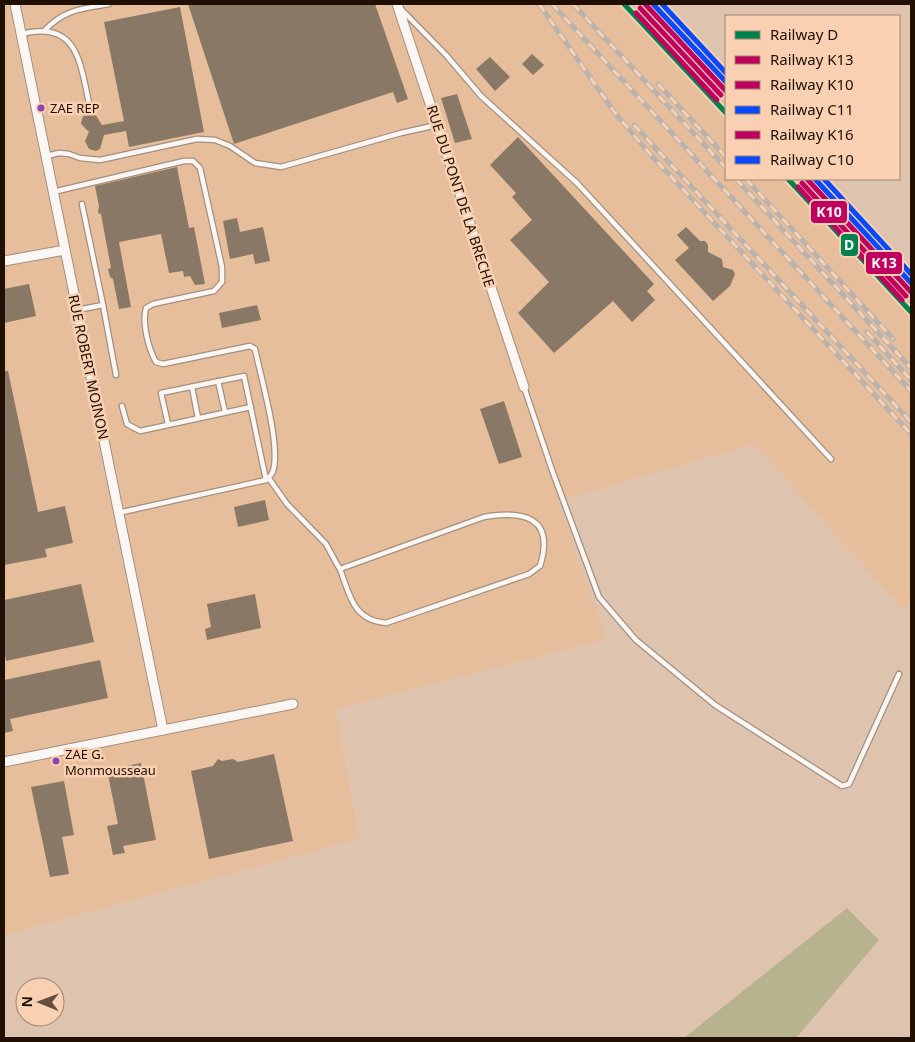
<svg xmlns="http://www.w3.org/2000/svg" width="915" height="1042" font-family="'Noto Sans',sans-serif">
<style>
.built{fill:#e7be9b}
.green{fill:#b8b38f}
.building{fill:#887865}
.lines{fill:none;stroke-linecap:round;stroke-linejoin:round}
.lane-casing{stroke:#a38f7e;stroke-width:7}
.street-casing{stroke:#a38f7e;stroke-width:11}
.lane{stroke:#faf6f3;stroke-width:4.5}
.street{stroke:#faf6f3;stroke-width:9}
.rail-casing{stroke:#b9b2ad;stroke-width:5}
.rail{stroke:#f9d1b2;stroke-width:3;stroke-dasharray:9;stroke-linecap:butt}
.rail-1-casing{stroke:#f9d1b2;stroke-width:9}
.rail-2-casing{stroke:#f9d1b2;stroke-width:9}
.rail-3-casing{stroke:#f9d1b2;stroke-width:9}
.rail-4-casing{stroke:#f9d1b2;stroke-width:9}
.rail-5-casing{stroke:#f9d1b2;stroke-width:9}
.rail-6-casing{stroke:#f9d1b2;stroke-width:9}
.rail-1{stroke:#00824e;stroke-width:5}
.rail-2{stroke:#bf005f;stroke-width:5}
.rail-3{stroke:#bf005f;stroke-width:5}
.rail-4{stroke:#0749ff;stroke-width:5}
.rail-5{stroke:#bf005f;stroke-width:5}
.rail-6{stroke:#0749ff;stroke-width:5}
.bus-dot{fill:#8e44ad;stroke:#f9d1b2;stroke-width:2}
.labels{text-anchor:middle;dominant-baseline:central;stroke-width:5;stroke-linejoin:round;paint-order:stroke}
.bus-label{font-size:13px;fill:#200f02;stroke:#f9d1b2;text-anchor:start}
.street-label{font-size:14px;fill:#200f02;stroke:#f9d1b2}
.line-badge{stroke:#f9d1b2;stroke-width:2}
.badge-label{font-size:14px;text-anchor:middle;font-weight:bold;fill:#fff}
</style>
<rect width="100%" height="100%" fill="#dec4ae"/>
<path class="built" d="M4 4H661L726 75V179H821L911 277V602L903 609 754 444 558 501 606 639 336 709 359 839 4 935Z"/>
<path class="green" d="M847 908 879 940 796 1038H684Z"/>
<g class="building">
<path d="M188 4H375L408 99 397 103 393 92 234 144Z"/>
<path d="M180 7 204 132 129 147 126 131 104 135 100 149 96 151 89 149 85 141 89 132 81 124 83 116 87 113 95 114 102 125 124 121 104 22Z"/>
<path d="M532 54 544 65 533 75 522 64Z"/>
<path d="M490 57 510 77 495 91 476 69Z"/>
<path d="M457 94 472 139 455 143 441 98Z"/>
<path d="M518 137 654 284 647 291 655 300 632 322 613 301 554 353 518 313 549 282 510 240 532 220 512 197 516 193 490 165Z"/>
<path d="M177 167 189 228 194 227 205 284 195 285 190 276 184 277 183 271 169 273 161 234 119 242 131 307 119 309 113 279 110 277 108 269 111 268 101 214 98 213 99 206 95 186Z"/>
<path d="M237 218 240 232 263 227 270 261 255 264 253 254 230 259 223 221Z"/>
<path d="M686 227 700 241H705L708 245V252L722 259 723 267 733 270 735 274 730 286 713 301 675 260 689 248 677 235Z"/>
<path d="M29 284 36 316 4 323V289Z"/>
<path d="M257 305 261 320 222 328 219 313Z"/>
<path d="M4 371H8L38 512 65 506 73 543 45 549 47 557 4 565Z"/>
<path d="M504 401 522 457 499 464 480 409Z"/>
<path d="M265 500 269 520 238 527 234 507Z"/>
<path d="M81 584 94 642 6 661 4 647V600Z"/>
<path d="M255 594 261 628 207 640 205 629 211 627 207 604Z"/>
<path d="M100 660 108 698 10 719 13 731 4 733V680Z"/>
<path d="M274 754 293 841 209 859 191 771 213 766 218 759 222 761 233 759 238 762Z"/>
<path d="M141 763 156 840 123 846 125 853 113 855 107 826 118 824 107 770Z"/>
<path d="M64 781 74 835 62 837 69 874 50 877 31 787Z"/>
</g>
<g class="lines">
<defs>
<g id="lane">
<path d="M400 8 446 55 481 96 577 183 831 459"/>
<path d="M45 30C65 9 82 9 109 4"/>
<path d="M21 34C77 20 80 61 89 103"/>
<path d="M46 156 59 153 69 154 80 158 100 160 197 139 215 140 230 146 255 163 281 167 401 133 437 125"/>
<path d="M53 192 184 161H193L200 168 222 267V282L214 291 153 304 146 308C142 323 148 348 156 362L163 364 250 346 255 349C261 378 281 446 273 471 272 475 269 477 266 480L118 513"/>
<path d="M103 305 116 375"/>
<path d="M77 310 103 305 82 204"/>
<path d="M218 381 225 412"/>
<path d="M192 387 198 418"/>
<path d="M524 387 552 470 599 597 636 640 715 705 842 786 849 784 899 674"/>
<path d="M122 406 127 424 140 431 251 407"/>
<path d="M168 424 161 393 244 376 266 480"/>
<path d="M268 477 287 504 326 544 338 566 340 569C350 596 353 620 386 623L529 574 540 566C555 518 525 510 484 517L340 569"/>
</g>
<g id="street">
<path d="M15 4 163 730"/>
<path d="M397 4 524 387"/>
<path d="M4 261 65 250"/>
<path d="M4 762 293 704"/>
</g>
</defs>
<use href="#lane" class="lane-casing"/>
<use href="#street" class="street-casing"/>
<use href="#lane" class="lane"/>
<use href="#street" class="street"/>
<defs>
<g id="rail">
<path d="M539 4 615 113 650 154 911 434"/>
<path d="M552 4 911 391"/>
<path d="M573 4 726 168"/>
<path d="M658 84 726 157"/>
<path d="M634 125 911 422"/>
<path d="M736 179 911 368"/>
<path d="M746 179 893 339"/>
<path d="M867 332 911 380"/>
</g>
</defs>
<use href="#rail" class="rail-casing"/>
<use href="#rail" class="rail"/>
<defs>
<g id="rail-1">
<path d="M624 4 726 113"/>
<path d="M788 179 911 312"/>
</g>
<g id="rail-2">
<path d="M645 4 726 91"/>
<path d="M807 179 911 292"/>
</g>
<g id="rail-3">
<path d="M640 8 721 95"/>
<path d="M802 183 906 296"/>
</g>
<g id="rail-4">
<path d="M653 4 726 82"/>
<path d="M815 179 911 283"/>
</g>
<g id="rail-5">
<path d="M636 13 717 100"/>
<path d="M798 187 902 300"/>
</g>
<g id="rail-6">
<path d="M662 4 726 73"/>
<path d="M824 179 911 274"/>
</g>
</defs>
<use href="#rail-1" class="rail-1-casing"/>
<use href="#rail-2" class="rail-2-casing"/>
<use href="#rail-3" class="rail-3-casing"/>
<use href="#rail-4" class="rail-4-casing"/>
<use href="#rail-5" class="rail-5-casing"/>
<use href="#rail-6" class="rail-6-casing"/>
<use href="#rail-1" class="rail-1"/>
<use href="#rail-2" class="rail-2"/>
<use href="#rail-3" class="rail-3"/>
<use href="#rail-4" class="rail-4"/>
<use href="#rail-5" class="rail-5"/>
<use href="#rail-6" class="rail-6"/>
</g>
<g class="bus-dot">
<circle cx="41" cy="108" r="4.5"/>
<circle cx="56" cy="761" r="4.5"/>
</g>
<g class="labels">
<g class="bus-label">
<text x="50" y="108">ZAE REP</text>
<text x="65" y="754">ZAE G.<tspan x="65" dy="16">Monmousseau</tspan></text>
</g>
<g class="street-label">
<text transform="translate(461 196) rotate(72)">RUE DU PONT DE LA BRECHE</text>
<text transform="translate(89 367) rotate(78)">RUE ROBERT MOINON</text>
</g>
</g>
<g class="line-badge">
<rect x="810" y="200" width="38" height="24" rx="5" fill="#bf005f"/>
<rect x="840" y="233" width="19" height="24" rx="5" fill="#00824e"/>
<rect x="865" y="251" width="38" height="24" rx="5" fill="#bf005f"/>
</g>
<g class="badge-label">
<text x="829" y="217">K10</text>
<text x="849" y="250">D</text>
<text x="884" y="268">K13</text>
</g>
<rect width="915" height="1042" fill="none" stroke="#200f02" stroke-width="10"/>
<rect x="725" y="15" width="175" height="165" fill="#f9d1b2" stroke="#a2836c"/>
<rect x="735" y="31" width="25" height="8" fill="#00824e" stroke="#a2836c"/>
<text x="770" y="40" font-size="15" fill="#200f02">Railway D</text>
<rect x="735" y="56" width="25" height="8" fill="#bf005f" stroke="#a2836c"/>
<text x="770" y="65" font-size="15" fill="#200f02">Railway K13</text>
<rect x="735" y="81" width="25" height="8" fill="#bf005f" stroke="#a2836c"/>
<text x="770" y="90" font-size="15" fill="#200f02">Railway K10</text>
<rect x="735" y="106" width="25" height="8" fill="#0749ff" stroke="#a2836c"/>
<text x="770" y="115" font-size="15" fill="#200f02">Railway C11</text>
<rect x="735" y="131" width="25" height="8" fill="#bf005f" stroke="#a2836c"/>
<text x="770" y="140" font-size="15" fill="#200f02">Railway K16</text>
<rect x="735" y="156" width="25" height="8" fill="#0749ff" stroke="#a2836c"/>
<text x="770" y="165" font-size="15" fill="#200f02">Railway C10</text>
<g transform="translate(40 1002) rotate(271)"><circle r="24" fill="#f9d1b2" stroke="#a2836c"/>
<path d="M0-4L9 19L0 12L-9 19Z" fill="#624e3e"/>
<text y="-8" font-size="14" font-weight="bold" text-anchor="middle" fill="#200f02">N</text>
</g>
</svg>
